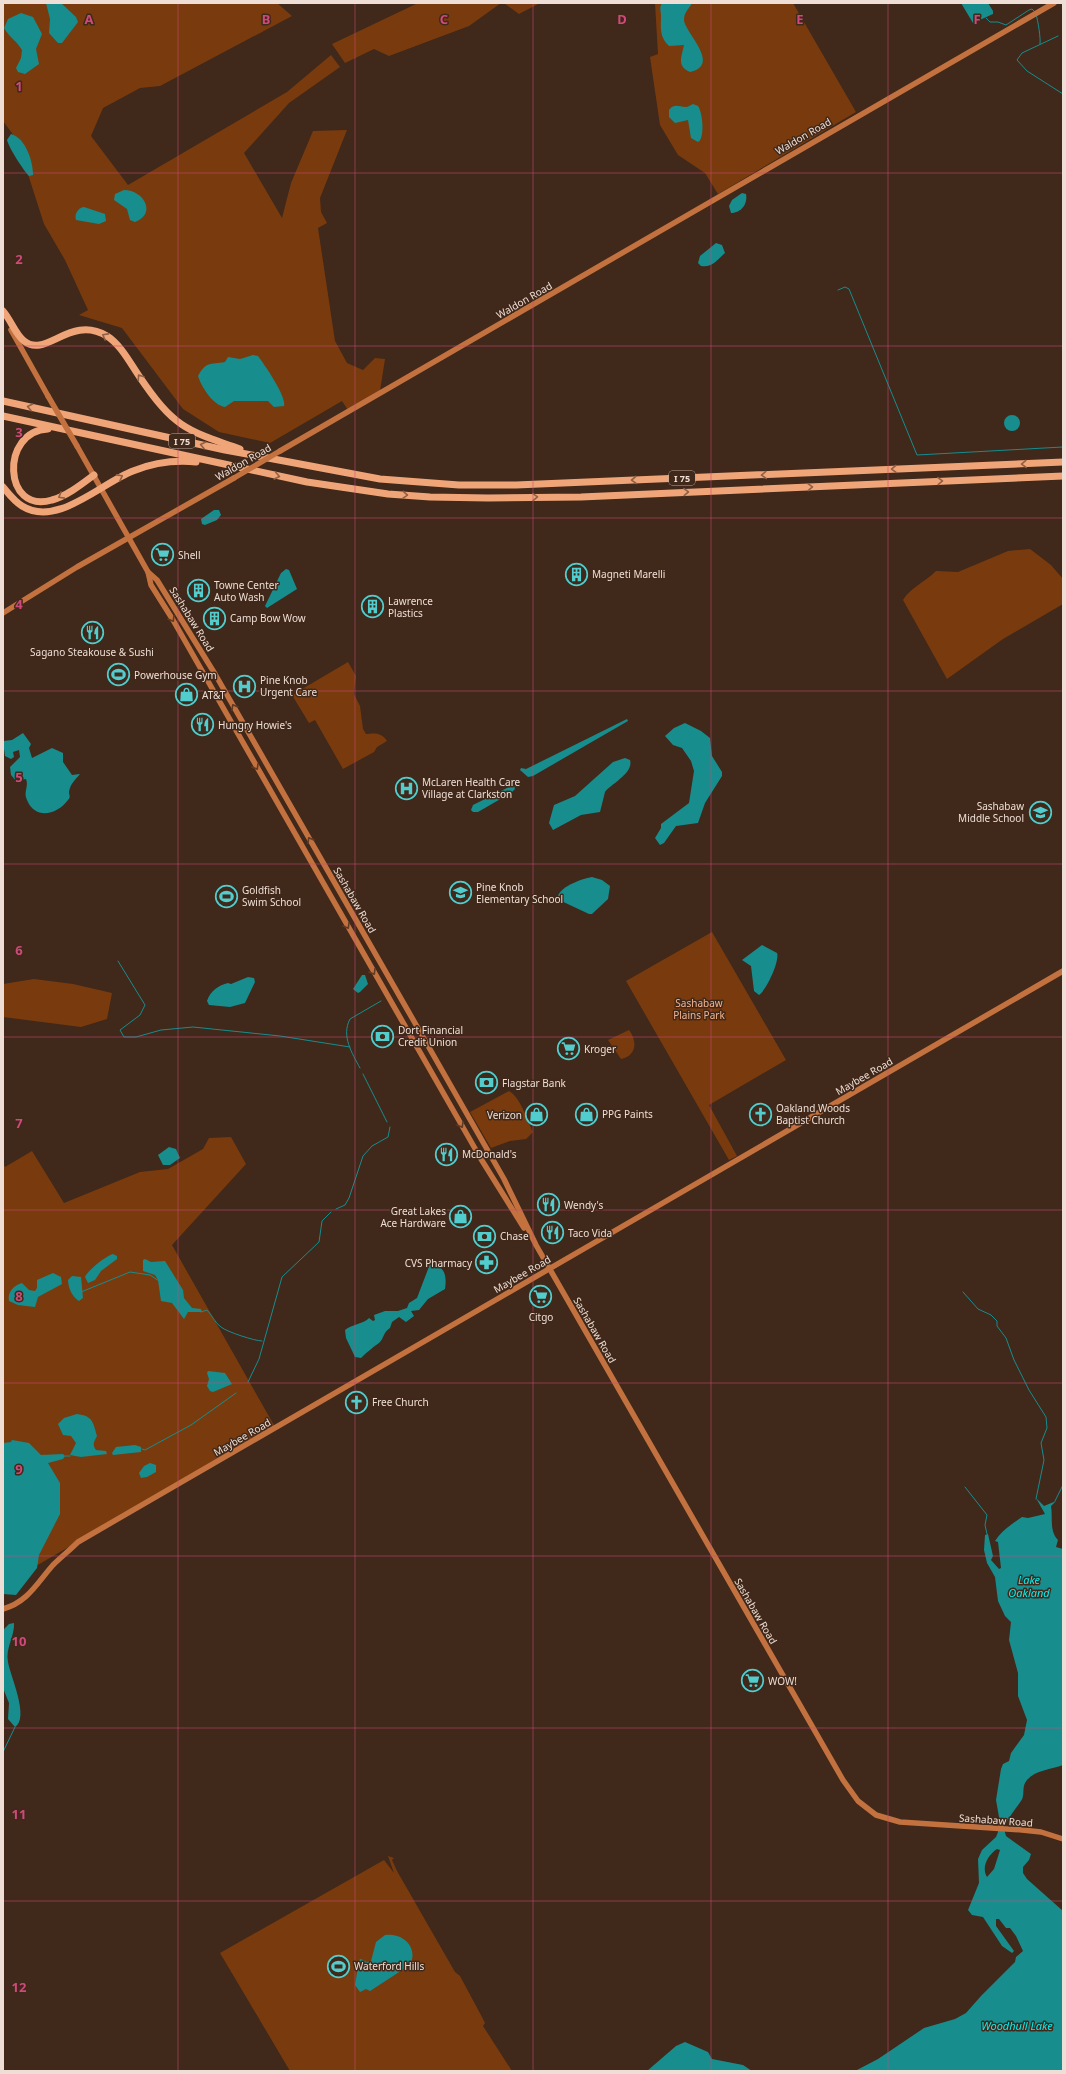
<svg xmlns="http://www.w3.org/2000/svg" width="1066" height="2074" font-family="'Noto Sans',sans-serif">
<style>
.green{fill:#793b0d}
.water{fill:#178d8e;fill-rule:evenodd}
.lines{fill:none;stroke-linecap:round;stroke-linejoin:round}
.stream{stroke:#178d8e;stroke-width:1}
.secondary{stroke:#c3723f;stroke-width:5.5}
.highway{stroke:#f0a579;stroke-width:7}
.secondary-bridge{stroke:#c3723f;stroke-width:5.5}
.oneway{stroke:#8f6045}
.oneway2{stroke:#613a23}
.grid{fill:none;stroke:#cd4a7a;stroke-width:1;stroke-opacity:0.55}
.labels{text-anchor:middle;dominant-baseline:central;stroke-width:3;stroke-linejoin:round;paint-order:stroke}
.shield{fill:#40281a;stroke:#baa79d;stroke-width:1}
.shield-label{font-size:9px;font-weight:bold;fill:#eeded5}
.street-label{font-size:10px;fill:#eeded5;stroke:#40281a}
.poi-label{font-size:10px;fill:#eeded5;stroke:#40281a;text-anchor:start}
.park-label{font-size:10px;fill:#f2b38e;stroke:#40281a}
.water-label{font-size:11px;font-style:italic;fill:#03f3f5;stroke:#40281a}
.grid-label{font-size:13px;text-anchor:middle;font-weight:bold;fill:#cd4a7a;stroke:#40281a;stroke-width:3;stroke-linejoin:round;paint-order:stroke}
</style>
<rect width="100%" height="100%" fill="#40281a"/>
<g class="green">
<path d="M3 3H277L292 16 160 86 140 88 103 108 91 136 128 185 287 92 331 55 340 67 289 103 244 153 282 218 291 183 313 131 347 130 320 198 321 212 327 223 318 228 335 341 347 363 363 370 375 358 385 359 380 391 348 410 342 401 270 443 219 432 183 409 122 328 79 315 88 310 65 260 44 224 17 140 3 121Z"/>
<path d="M418 3H501L469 26 389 56 374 49 345 63 332 44Z"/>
<path d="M504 3H540L519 14Z"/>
<path d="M655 3H793L856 112 718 194 705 173 678 155 660 125 650 57 658 54Z"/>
<path d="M1030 549 1051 565 1063 579V604L1003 639 947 679 903 600C910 588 925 582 936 571L958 572 1008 551Z"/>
<path d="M348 662 356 676 354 694 360 706 363 729 366 734C375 733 382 733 387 741L377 747 374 752 343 769 315 720 309 723 292 695Z"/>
<path d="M712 932 786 1060 709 1105 737 1156 729 1160 626 981Z"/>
<path d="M34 979 73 984 112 993 107 1019 81 1027 3 1017V984Z"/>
<path d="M629 1030C638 1042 636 1056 621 1059L608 1040Z"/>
<path d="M509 1091C521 1098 527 1120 533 1132L526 1139 510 1141 491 1148 470 1112Z"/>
<path d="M231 1137 246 1164 172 1245 275 1427 5 1584 3 1580V1163L5 1167 32 1151 64 1203 140 1172 168 1169 203 1149 209 1138Z"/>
<path d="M388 1856 394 1858 392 1860 397 1871 455 1972 460 1976 482 2017 485 2023 483 2026 512 2071H290L220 1953 384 1860 394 1873Z"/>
</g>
<g class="water">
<path d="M46 3H61L76 17 78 22 62 43H58L49 33 50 19Z"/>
<path d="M662 3H692C689 9 684 12 684 20 685 33 722 65 690 72 676 66 682 56 684 45L669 46C659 37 661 27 661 16 661 10 659 8 662 3Z"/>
<path d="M961 3H988L993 11V14L973 23Z"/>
<path d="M21 13 33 17 42 34 36 49 39 64 25 74 18 72 16 68 21 58 22 50C17 41 10 38 4 28L8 19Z"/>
<path d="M693 104 698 106C703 113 705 139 698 142L691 138 688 120 675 123 669 117V110C675 103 678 107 686 107 688 107 690 105 693 104Z"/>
<path d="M11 134C26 138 33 162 33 175L29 176C23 170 9 148 7 140Z"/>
<path d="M124 190C144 190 157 214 135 222L130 220 127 209 114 200 115 194Z"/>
<path d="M742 193 746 194C748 204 741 213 731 213L729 206 732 200Z"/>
<path d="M84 207 105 214 106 221 99 224 76 220C74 214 78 208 84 207Z"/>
<path d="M716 243 722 245 725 253C717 260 712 268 701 266L698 263 700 256Z"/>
<path d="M253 355 258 356C264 364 287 397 284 406L274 407 268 401H234L225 407C213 405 202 388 198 376 206 361 210 365 225 362L228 357 240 359Z"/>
<circle cx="1012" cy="423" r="8"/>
<path d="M214 510H219L221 515 217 520 205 525 202 524 201 519Z"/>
<path d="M286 569 289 570 297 589 267 608 265 606 281 573Z"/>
<path d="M627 719 628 721 533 776 528 777 520 770 521 768 526 769Z"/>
<path d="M685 723 701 731 710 738 712 756 722 772V776L705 803 698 823 676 826 664 843 660 845 655 838 661 828V824L689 803 694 771 691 761 682 748 673 745 665 736 674 728Z"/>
<path d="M23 733 31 744 29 748 32 758 52 748 63 753V762L72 775 80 774C76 779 70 784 69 792 69 795 71 797 68 800 57 815 35 820 27 800 23 792 29 787 26 779L16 781 11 775 10 767 20 757 19 750 13 752 14 757 11 759 5 756 3 741 12 740Z"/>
<path d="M625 758 630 760C634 773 611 784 605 792L600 812 581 815 553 830 549 823 554 805 575 796 613 762Z"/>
<path d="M514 786 515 789 511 793 478 812H473L471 810 473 805 509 787Z"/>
<path d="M592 877 602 880 610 886 608 899 592 914H589L557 899C558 887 581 879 592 877Z"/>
<path d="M762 945 777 953C780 961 766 991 759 995L754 991 751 966 742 960Z"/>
<path d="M362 975H365L368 984 360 992 358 993 353 989Z"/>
<path d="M248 977 254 978 255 982 245 1003 230 1007 209 1005 207 1001C210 991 219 985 228 983L231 984Z"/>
<path d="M169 1147 176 1149 180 1158 170 1165H163L158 1155Z"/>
<path d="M113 1254 117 1256V1259L101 1271 95 1280 88 1283 85 1277C87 1271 107 1255 113 1254Z"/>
<path d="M145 1259 151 1262 165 1261 183 1290 184 1298 192 1308 201 1309 202 1312H188L184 1319 172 1303 161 1301 158 1280 155 1275 143 1271V1260Z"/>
<path d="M430 1264C445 1265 447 1276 445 1289L428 1299 419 1310 411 1311 414 1316 406 1322 399 1317 392 1322 390 1328C383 1332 384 1339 379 1343 372 1348 367 1352 361 1358L355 1357 346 1338 345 1330C352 1324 364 1324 369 1318L373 1321 375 1320 374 1315 385 1311H398L407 1308 409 1303 417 1298Z"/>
<path d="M53 1273 61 1277 62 1284 38 1297 35 1307 18 1305 9 1301C7 1292 14 1285 22 1283L29 1290 35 1291 37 1288V1280Z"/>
<path d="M72 1276 81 1277 83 1298 79 1301C72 1297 68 1287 68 1280Z"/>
<path d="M208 1371 225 1373 232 1384 213 1392 210 1391 207 1386 209 1379 207 1373Z"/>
<path d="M77 1414C93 1416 93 1422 97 1436 94 1442 92 1444 96 1450L106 1451 107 1454 81 1457 70 1455 76 1443 71 1436 63 1435 58 1424 64 1418Z"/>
<path d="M12 1440 29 1443 41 1455 63 1454 65 1456 63 1459 48 1463 60 1483V1514L39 1555 37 1568 16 1595 3 1594V1443L11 1442Z"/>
<path d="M135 1445 141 1447V1452L113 1455 112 1453 116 1447Z"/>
<path d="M150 1463 156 1465V1472L147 1477 141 1478 139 1473 144 1466Z"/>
<path d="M1036 1498 1044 1506 1056 1501 1051 1506C1053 1517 1049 1531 1058 1540L1056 1547 1063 1549V1765C1051 1770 1032 1770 1025 1783 1022 1789 1025 1796 1021 1801 1015 1810 1007 1819 1004 1829L1006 1836 1031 1854 1029 1860 1023 1867V1873L1027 1879 1063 1911V2071H855L878 2059 924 2028 955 2019 966 2013 981 1996 1015 1962 1016 1957 1023 1951 1016 1936 1010 1928H1006L999 1919H996V1926L1014 1951 1012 1953 1002 1946 983 1917 972 1915 968 1910 979 1883 978 1859 982 1850 996 1837 998 1832 999 1817 996 1800 1001 1769 1003 1764 1009 1761 1011 1753 1024 1735 1027 1720 1018 1696V1673L1009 1640 1011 1622 1005 1616 998 1601 995 1577 987 1563 984 1550 985 1535 988 1534 993 1556 991 1560 999 1569 1001 1568 998 1542 995 1541C1001 1531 1012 1524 1022 1517L1028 1518 1045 1514ZM997 1849 1000 1850 994 1869 987 1877C981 1867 988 1855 997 1849Z"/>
<path d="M14 1623C15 1636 5 1648 8 1662 10 1675 30 1718 15 1727L8 1719 9 1703 3 1688V1630L9 1624Z"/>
<path d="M385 1935C403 1932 419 1948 410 1965L370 1991 366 1989 360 1992 355 1985 359 1960 361 1959 367 1962 371 1961 376 1942Z"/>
<path d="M685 2042 708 2052 712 2059 743 2065 752 2071H647L676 2046Z"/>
</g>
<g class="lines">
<g class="stream">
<path d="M1036 15C1038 19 1041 40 1040 44"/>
<path d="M986 18 990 22H998L1006 25 1029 10 1032 9 1035 12"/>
<path d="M1058 36 1022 53 1017 60 1027 71 1063 94"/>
<path d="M838 290 845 287 849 289 917 455 1063 447"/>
<path d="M118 961 145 1005 140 1015 120 1030 124 1037H136L161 1030 193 1027 280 1036 350 1047"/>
<path d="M360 1068C352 1053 341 1036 350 1019L381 1001"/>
<path d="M363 1074 387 1122"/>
<path d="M336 1209 345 1205 349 1198 363 1156 372 1146 388 1137 390 1127"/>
<path d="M81 1292 130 1272 150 1275 159 1281"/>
<path d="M963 1292 978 1309 991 1315 997 1321V1326L1006 1338 1014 1360 1029 1390 1046 1417 1047 1428 1041 1443 1044 1460 1036 1499"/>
<path d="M201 1312 207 1310C212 1315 215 1323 221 1327 227 1332 255 1341 262 1341"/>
<path d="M248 1382 259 1359 282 1277 319 1242 322 1221 331 1212"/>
<path d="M142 1449 145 1450 191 1425 236 1393"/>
<path d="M65 1456H70"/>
<path d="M965 1487 987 1515 985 1525 987 1534"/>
<path d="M1055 1501 1063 1485"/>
<path d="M3 1752 15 1727"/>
</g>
<g class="secondary">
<path d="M11 330 48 396"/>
<path d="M77 446 148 572 151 585 173 620 481 1159 524 1228"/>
<path d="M280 451 1054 3"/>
<path d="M148 572 157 580 215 674 427 1044 504 1179 536 1245 843 1780 858 1801 876 1815 900 1822 1022 1830 1041 1832 1063 1839"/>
<path d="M3 613 77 567 234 478"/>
<path d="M3 1609C28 1602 37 1583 53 1565 61 1557 70 1550 78 1542L1063 971"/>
</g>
<g class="highway">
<path d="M3 311C11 320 15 334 24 341 46 359 70 314 107 336 121 345 130 363 139 376 173 426 184 430 240 449"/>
<path d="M3 401 225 450 380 479 459 485H516L1063 462"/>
<path d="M3 416 307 482 388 494 430 497 488 498 581 497 1063 476"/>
<path d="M48 429C0 431 3 515 52 500 67 496 82 484 94 475"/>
<path d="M3 487C9 494 14 501 22 506 57 528 101 483 133 471 153 463 175 460 196 462"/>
</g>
<g class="secondary-bridge">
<path d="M48 396 77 446"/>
<path d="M234 478 280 451"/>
</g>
</g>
<defs><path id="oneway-chevron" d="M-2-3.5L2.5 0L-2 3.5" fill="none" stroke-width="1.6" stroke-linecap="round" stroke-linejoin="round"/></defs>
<g class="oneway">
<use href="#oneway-chevron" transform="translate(105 336) rotate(-151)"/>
<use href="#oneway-chevron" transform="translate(140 377) rotate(-124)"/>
<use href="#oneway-chevron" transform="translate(30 407) rotate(-167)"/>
<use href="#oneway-chevron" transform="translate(203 445) rotate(-167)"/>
<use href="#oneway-chevron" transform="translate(1024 464) rotate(178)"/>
<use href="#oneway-chevron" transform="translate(894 469) rotate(178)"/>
<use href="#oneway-chevron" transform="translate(764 475) rotate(178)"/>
<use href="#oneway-chevron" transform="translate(277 476) rotate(11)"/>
<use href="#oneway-chevron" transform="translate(120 477) rotate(-28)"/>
<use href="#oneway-chevron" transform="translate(634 480) rotate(178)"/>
<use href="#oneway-chevron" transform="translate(940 481) rotate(-2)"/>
<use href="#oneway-chevron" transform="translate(810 487) rotate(-2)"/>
<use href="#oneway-chevron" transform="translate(686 492) rotate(-2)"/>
<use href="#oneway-chevron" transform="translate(405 495) rotate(4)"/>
<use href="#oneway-chevron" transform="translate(61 496) rotate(151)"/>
<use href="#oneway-chevron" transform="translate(535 497) rotate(-1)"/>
</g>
<g class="oneway2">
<use href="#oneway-chevron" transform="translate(172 619) rotate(59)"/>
<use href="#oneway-chevron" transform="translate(234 707) rotate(-120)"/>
<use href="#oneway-chevron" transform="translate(256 767) rotate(60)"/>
<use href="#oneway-chevron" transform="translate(310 840) rotate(-120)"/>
<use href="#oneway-chevron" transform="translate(347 926) rotate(60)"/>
<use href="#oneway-chevron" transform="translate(373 972) rotate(60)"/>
<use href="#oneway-chevron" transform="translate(461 1125) rotate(60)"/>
</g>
<path class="grid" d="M178 3V2071M355 3V2071M533 3V2071M711 3V2071M888 3V2071M3 173H1063M3 346H1063M3 518H1063M3 691H1063M3 864H1063M3 1037H1063M3 1210H1063M3 1383H1063M3 1556H1063M3 1728H1063M3 1901H1063"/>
<defs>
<symbol id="supermarket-ring" viewBox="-11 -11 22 22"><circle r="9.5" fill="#40281a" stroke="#52cdce" stroke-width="1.5"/><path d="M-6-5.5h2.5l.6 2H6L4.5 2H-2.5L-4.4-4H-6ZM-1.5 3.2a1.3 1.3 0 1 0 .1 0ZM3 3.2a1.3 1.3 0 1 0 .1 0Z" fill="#52cdce"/></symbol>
<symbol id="building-ring" viewBox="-11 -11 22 22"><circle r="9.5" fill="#40281a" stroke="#52cdce" stroke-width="1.5"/><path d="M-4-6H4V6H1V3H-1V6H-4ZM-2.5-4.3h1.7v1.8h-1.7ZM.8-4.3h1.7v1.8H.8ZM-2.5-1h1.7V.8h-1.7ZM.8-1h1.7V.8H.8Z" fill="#52cdce"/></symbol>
<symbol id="restaurant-ring" viewBox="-11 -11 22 22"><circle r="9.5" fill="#40281a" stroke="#52cdce" stroke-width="1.5"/><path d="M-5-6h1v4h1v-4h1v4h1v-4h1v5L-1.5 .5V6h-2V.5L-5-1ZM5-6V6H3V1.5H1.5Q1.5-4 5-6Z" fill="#52cdce"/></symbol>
<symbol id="stadium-ring" viewBox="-11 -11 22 22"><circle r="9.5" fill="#40281a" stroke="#52cdce" stroke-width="1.5"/><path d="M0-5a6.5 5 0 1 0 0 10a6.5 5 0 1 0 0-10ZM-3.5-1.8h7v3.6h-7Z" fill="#52cdce"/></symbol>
<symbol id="hospital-ring" viewBox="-11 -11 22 22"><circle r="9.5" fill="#40281a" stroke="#52cdce" stroke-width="1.5"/><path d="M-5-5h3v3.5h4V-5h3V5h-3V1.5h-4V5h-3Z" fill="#52cdce"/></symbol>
<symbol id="shop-ring" viewBox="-11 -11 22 22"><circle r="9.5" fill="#40281a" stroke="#52cdce" stroke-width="1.5"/><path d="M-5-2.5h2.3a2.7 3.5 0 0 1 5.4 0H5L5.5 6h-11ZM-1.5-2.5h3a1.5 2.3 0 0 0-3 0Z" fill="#52cdce"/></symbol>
<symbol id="school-ring" viewBox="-11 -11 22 22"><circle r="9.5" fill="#40281a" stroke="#52cdce" stroke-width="1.5"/><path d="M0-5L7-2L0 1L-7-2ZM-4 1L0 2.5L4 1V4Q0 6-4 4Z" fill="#52cdce"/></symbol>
<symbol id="bank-ring" viewBox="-11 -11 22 22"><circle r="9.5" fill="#40281a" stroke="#52cdce" stroke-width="1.5"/><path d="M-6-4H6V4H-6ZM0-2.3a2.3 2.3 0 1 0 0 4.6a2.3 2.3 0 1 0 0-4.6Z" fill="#52cdce"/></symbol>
<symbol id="church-ring" viewBox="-11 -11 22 22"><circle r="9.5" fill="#40281a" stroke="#52cdce" stroke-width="1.5"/><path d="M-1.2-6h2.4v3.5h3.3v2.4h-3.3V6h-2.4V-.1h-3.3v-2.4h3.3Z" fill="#52cdce"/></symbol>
<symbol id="pharmacy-ring" viewBox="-11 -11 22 22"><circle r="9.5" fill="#40281a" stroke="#52cdce" stroke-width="1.5"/><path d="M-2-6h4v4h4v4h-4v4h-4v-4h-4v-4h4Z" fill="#52cdce"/></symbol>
</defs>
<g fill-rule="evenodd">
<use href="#supermarket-ring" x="150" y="542" width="25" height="25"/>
<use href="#building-ring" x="564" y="562" width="25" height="25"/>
<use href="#building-ring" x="186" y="578" width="25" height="25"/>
<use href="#building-ring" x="360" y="594" width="25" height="25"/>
<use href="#building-ring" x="202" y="606" width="25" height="25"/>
<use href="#restaurant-ring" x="80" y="620" width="25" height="25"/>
<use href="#stadium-ring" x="106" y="662" width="25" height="25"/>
<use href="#hospital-ring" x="232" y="674" width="25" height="25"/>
<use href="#shop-ring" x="174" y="682" width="25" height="25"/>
<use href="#restaurant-ring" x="190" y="712" width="25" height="25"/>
<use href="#hospital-ring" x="394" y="776" width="25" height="25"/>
<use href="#school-ring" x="1028" y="800" width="25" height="25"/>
<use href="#school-ring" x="448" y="880" width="25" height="25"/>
<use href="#stadium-ring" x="214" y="884" width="25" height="25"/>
<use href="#bank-ring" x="370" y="1024" width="25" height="25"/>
<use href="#supermarket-ring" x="556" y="1036" width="25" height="25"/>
<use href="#bank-ring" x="474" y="1070" width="25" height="25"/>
<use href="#shop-ring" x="574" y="1102" width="25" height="25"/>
<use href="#church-ring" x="748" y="1102" width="25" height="25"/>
<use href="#shop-ring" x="524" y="1102" width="25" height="25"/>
<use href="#restaurant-ring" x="434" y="1142" width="25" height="25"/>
<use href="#restaurant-ring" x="536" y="1192" width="25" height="25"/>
<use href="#shop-ring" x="448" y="1204" width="25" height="25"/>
<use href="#restaurant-ring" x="540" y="1220" width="25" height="25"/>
<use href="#bank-ring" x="472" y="1224" width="25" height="25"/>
<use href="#pharmacy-ring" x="474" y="1250" width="25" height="25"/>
<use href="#supermarket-ring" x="528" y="1284" width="25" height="25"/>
<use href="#church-ring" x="344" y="1390" width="25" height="25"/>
<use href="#supermarket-ring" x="740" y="1668" width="25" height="25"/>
<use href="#stadium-ring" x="326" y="1954" width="25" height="25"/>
</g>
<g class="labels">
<g class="shield">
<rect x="169" y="434" width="26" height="14" rx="3"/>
<rect x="669" y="471" width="26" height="14" rx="3"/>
</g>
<g class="shield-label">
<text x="182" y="441">I 75</text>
<text x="682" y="478">I 75</text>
</g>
<g class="street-label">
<text transform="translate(803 136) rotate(-30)">Waldon Road</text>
<text transform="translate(524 300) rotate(-30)">Waldon Road</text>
<text transform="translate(243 462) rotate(-30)">Waldon Road</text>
<text transform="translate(192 619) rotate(58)">Sashabaw Road</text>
<text transform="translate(355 900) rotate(60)">Sashabaw Road</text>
<text transform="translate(864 1076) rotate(-30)">Maybee Road</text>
<text transform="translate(522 1274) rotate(-30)">Maybee Road</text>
<text transform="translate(595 1330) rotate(60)">Sashabaw Road</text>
<text transform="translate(242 1437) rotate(-30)">Maybee Road</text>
<text transform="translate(756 1611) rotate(60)">Sashabaw Road</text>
<text transform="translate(996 1820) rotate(4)">Sashabaw Road</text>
</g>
<g class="poi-label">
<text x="178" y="555">Shell</text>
<text x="592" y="574">Magneti Marelli</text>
<text x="214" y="585">Towne Center<tspan x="214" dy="12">Auto Wash</tspan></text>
<text x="388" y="601">Lawrence<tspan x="388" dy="12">Plastics</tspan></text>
<text x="230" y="618">Camp Bow Wow</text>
<text x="92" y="652" text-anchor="middle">Sagano Steakouse &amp; Sushi</text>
<text x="134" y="675">Powerhouse Gym</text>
<text x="260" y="680">Pine Knob<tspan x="260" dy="12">Urgent Care</tspan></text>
<text x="202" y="695">AT&amp;T</text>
<text x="218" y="725">Hungry Howie's</text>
<text x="422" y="782">McLaren Health Care<tspan x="422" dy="12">Village at Clarkston</tspan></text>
<text x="1024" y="806" text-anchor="end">Sashabaw<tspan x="1024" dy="12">Middle School</tspan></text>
<text x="476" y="887">Pine Knob<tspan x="476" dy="12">Elementary School</tspan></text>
<text x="242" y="890">Goldfish<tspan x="242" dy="12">Swim School</tspan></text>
<text x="398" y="1030">Dort Financial<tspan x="398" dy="12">Credit Union</tspan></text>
<text x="584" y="1049">Kroger</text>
<text x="502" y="1083">Flagstar Bank</text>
<text x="776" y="1108">Oakland Woods<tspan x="776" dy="12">Baptist Church</tspan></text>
<text x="602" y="1114">PPG Paints</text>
<text x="522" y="1115" text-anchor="end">Verizon</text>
<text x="462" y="1154">McDonald's</text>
<text x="564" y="1205">Wendy's</text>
<text x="446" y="1211" text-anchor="end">Great Lakes<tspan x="446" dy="12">Ace Hardware</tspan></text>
<text x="568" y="1233">Taco Vida</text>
<text x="500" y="1236">Chase</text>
<text x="472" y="1263" text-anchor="end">CVS Pharmacy</text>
<text x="541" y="1317" text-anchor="middle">Citgo</text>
<text x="372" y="1402">Free Church</text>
<text x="768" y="1681">WOW!</text>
<text x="354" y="1966">Waterford Hills</text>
</g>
<g class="park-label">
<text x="699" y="1003">Sashabaw<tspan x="699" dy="12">Plains Park</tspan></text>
</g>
<g class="water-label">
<text x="1029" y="1579">Lake<tspan x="1029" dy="13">Oakland</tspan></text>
<text x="1017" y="2025">Woodhull Lake</text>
</g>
</g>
<g class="grid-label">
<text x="89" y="24">A</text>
<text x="266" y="24">B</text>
<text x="444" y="24">C</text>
<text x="622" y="24">D</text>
<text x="800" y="24">E</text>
<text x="977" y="24">F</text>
<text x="19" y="91">1</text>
<text x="19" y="264">2</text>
<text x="19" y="437">3</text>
<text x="19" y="609">4</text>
<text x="19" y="782">5</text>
<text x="19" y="955">6</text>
<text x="19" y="1128">7</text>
<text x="19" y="1301">8</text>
<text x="19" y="1474">9</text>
<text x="19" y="1646">10</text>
<text x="19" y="1819">11</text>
<text x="19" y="1992">12</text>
</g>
<rect width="1066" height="2074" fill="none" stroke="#eeded5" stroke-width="8"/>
</svg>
